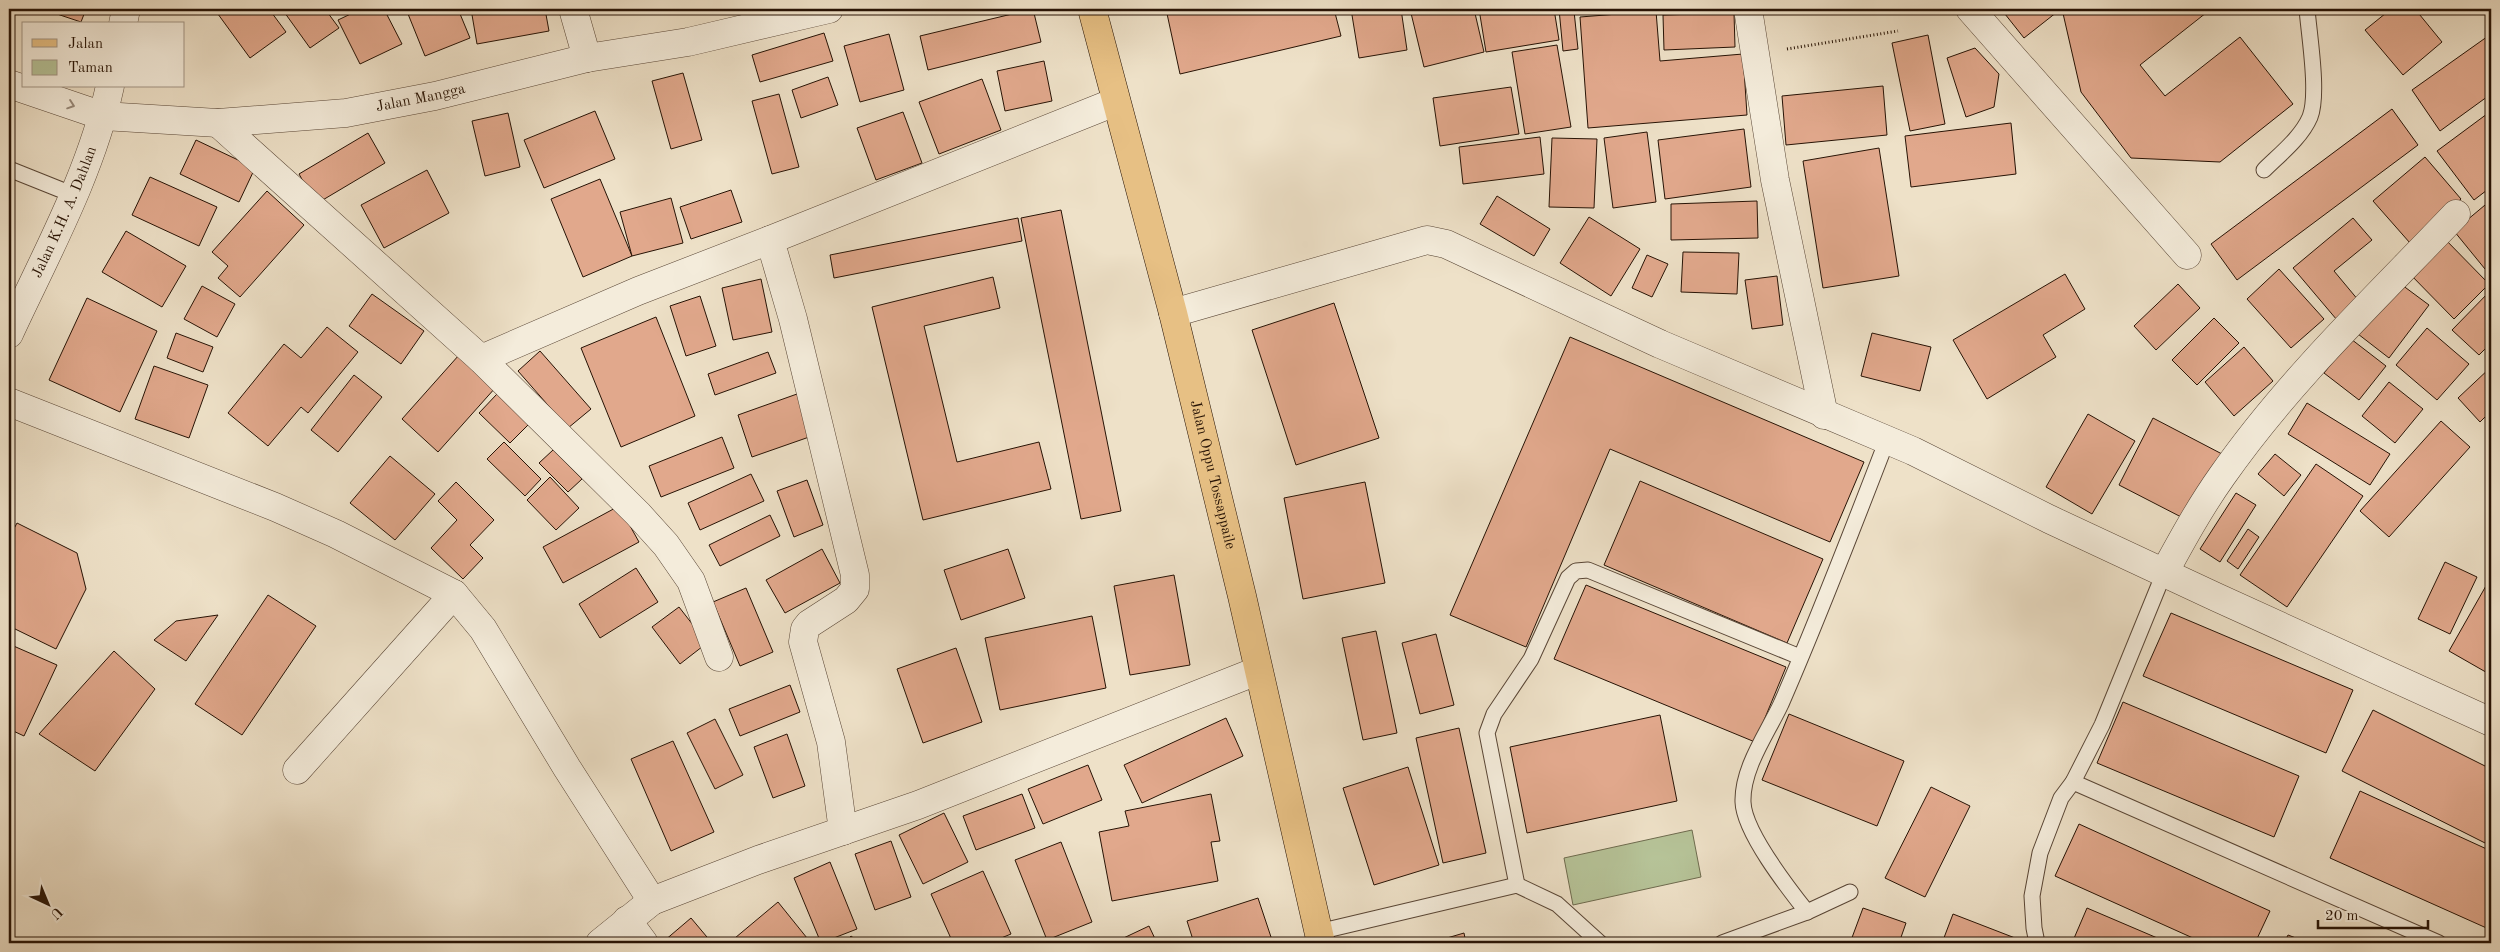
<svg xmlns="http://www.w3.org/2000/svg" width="2500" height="952" font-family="'Old Standard TT',serif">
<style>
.green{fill:#b6c398;stroke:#6e6b4e}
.building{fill:#e1a88c;stroke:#271305}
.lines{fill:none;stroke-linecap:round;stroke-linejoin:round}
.service-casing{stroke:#594636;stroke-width:17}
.minor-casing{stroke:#594636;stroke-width:29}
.tertiary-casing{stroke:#594636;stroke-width:29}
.primary-casing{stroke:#271305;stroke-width:29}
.path{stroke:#271305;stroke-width:3;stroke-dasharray:1 2.5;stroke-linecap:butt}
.service{stroke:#f4ecdb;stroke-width:15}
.minor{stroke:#f4ecdb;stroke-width:28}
.tertiary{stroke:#f4ecdb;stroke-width:28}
.primary{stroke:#e7c084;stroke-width:28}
.oneway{stroke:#988a7b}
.labels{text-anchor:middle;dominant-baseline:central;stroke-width:4;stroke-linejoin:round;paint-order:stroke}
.street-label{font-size:15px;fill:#271305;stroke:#f4ecdb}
</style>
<rect width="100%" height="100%" fill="#eee1c8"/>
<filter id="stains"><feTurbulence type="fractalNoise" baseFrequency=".004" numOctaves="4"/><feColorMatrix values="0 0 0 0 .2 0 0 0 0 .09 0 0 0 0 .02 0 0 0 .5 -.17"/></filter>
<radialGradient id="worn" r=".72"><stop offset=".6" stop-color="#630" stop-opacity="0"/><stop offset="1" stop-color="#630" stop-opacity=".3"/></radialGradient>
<path class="green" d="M1692 830 1701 877 1573 905 1564 858Z"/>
<g class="building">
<path d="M42 9H86L81 22Z"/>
<path d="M269 9 286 32 250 58 215 10Z"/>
<path d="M282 9H325L339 28 310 48Z"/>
<path d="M361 9H384L402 44 360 64 338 20Z"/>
<path d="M406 9H458L470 38 425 56Z"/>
<path d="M471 9H545L549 31 477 44Z"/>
<path d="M1033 9 1041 42 928 70 920 36Z"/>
<path d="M1166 9H1334L1341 36 1180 74Z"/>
<path d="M1351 9H1401L1407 50 1359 58Z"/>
<path d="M1410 9H1474L1484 52 1424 67Z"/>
<path d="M1479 9H1554L1559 40 1486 52Z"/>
<path d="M1559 9H1593L1574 11 1578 49 1563 51Z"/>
<path d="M2001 9H2054L2057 12 2024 38Z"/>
<path d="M2062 9H2211L2140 65 2165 96 2240 37 2293 104 2220 162 2131 158 2081 92Z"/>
<path d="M2391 9H2415L2442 42 2403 75 2365 30Z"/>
<path d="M1656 11 1660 61 1743 54 1747 115 1588 128 1580 17Z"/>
<path d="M1734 13 1735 47 1664 50 1663 15Z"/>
<path d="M824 33 833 61 760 82 752 55Z"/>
<path d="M889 34 904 90 860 102 844 46Z"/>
<path d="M2491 34V94L2440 131 2412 90Z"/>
<path d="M1928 35 1945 124 1910 131 1892 43Z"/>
<path d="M1557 45 1571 127 1525 134 1512 52Z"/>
<path d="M1975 48 1999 74 1994 107 1966 117 1947 58Z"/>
<path d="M1044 61 1052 101 1005 111 997 71Z"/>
<path d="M683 73 702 140 671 149 652 81Z"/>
<path d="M828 77 838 105 801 118 792 90Z"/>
<path d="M982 79 1001 130 939 154 919 102Z"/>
<path d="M1883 86 1887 135 1786 145 1782 96Z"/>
<path d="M1511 87 1519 134 1440 146 1433 98Z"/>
<path d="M779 94 799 167 772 174 752 101Z"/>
<path d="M2392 109 2418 145 2237 280 2211 244Z"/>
<path d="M595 111 615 159 544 188 524 140Z"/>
<path d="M2491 111V187L2474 200 2437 151Z"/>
<path d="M903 112 922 163 876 180 857 128Z"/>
<path d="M508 113 520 167 485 176 472 121Z"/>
<path d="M2011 123 2016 174 1911 187 1905 136Z"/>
<path d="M1744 129 1751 187 1665 199 1658 140Z"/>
<path d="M1647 132 1656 202 1613 208 1604 138Z"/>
<path d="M368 133 385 163 316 204 299 174Z"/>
<path d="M1540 137 1544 174 1463 184 1459 147Z"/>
<path d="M1552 138 1597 139 1594 208 1549 207Z"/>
<path d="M196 140 255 168 239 202 180 174Z"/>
<path d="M1879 148 1899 276 1823 288 1803 161Z"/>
<path d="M2425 157 2461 199 2410 243 2373 201Z"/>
<path d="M427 170 449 213 384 248 361 205Z"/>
<path d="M150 177 217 207 199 246 132 215Z"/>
<path d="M600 179 632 256 583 277 551 199Z"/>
<path d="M731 190 742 222 691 239 680 207Z"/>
<path d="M267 191 304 225 240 297 218 278 228 266 212 252Z"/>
<path d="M1497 196 1550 229 1534 256 1480 224Z"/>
<path d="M671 198 683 243 632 256 620 212Z"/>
<path d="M2491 200V264L2485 269 2454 231Z"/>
<path d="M1757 201 1758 238 1671 240V204Z"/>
<path d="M1061 210 1121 511 1081 519 1021 218Z"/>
<path d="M1589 217 1640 249 1611 296 1560 263Z"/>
<path d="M1018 218 1022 241 834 278 830 255Z"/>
<path d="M2353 218 2372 240 2334 271 2359 301 2337 320 2293 268Z"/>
<path d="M126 231 186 266 162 307 102 272Z"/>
<path d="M2441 235 2489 284 2454 319 2406 270Z"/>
<path d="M1683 252 1739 253 1737 294 1681 292Z"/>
<path d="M1647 255 1668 264 1652 297 1632 288Z"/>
<path d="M2279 269 2324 319 2291 348 2247 299Z"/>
<path d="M2065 274 2085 309 2043 335 2056 357 1987 399 1953 340Z"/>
<path d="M1777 276 1783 325 1752 329 1745 280Z"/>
<path d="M993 277 1000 308 924 326 957 462 1039 442 1051 489 923 520 872 307Z"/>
<path d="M761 279 772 332 733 340 722 288Z"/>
<path d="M2398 282 2429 305 2389 358 2358 334Z"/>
<path d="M2178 284 2200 308 2156 350 2134 326Z"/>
<path d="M202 286 235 304 217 337 184 319Z"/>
<path d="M2491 290V343L2479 355 2452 330Z"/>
<path d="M372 294 424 331 401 364 349 326Z"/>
<path d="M700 296 716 346 686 356 670 306Z"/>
<path d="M87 298 157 331 120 412 49 380Z"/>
<path d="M1334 303 1379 438 1296 465 1252 330Z"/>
<path d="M656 317 695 416 621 447 581 348Z"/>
<path d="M2214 318 2239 343 2197 385 2172 360Z"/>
<path d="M327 327 358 352 308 413 301 407 268 446 228 413 284 344 301 358Z"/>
<path d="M2427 328 2469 364 2437 400 2396 365Z"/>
<path d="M176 333 213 347 203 372 167 358Z"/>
<path d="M1872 333 1931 347 1920 391 1861 376Z"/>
<path d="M1570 337 1864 462 1830 542 1610 449 1526 647 1450 615Z"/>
<path d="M2351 339 2386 366 2359 400 2324 373Z"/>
<path d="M2244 347 2273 381 2234 416 2205 382Z"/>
<path d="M540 351 591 409 568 428 518 371Z"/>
<path d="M768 352 776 373 715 395 708 374Z"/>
<path d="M459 355 496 387 438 452 402 419Z"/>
<path d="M154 366 208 385 189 438 135 419Z"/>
<path d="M2491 367V411L2480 422 2458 398Z"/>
<path d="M354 375 382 397 338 452 311 430Z"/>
<path d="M2389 382 2423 409 2395 443 2362 416Z"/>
<path d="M497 394 507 404 514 397 535 418 510 443 479 413Z"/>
<path d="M797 394 812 436 752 457 738 415Z"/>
<path d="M2307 403 2390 454 2370 485 2288 434Z"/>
<path d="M2088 414 2135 441 2092 514 2046 487Z"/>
<path d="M2153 418 2222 454 2187 520 2119 485Z"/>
<path d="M2441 421 2470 447 2389 537 2360 511Z"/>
<path d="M722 437 734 468 661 497 649 466Z"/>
<path d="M504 442 541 479 525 496 487 459Z"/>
<path d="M553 450 582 479 568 492 539 463Z"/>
<path d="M2275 454 2301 475 2284 496 2258 474Z"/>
<path d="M390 456 435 494 395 540 350 503Z"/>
<path d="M2316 464 2363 496 2287 607 2240 575Z"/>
<path d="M751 474 764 501 700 530 688 503Z"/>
<path d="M550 477 579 508 556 530 527 500Z"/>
<path d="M807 480 823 525 794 537 777 491Z"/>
<path d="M1640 481 1823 559 1787 643 1604 565Z"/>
<path d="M456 482 494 520 470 545 483 558 463 579 431 548 457 520 438 501Z"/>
<path d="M1365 482 1385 583 1303 599 1284 498Z"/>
<path d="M2236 493 2256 505 2220 562 2200 549Z"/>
<path d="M619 506 639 542 563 583 543 547Z"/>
<path d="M770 515 780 536 720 566 709 545Z"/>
<path d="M17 523 77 553 86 589 56 649 9 626V538Z"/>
<path d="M2248 529 2259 537 2238 569 2227 561Z"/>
<path d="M822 549 840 583 785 613 766 580Z"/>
<path d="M1008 549 1025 598 961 620 944 570Z"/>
<path d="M2445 562 2477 577 2450 634 2418 619Z"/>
<path d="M636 568 658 602 600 638 579 604Z"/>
<path d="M1174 575 1190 665 1130 675 1114 586Z"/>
<path d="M2491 577V675L2449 651Z"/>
<path d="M1586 585 1786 667 1755 742 1554 659Z"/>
<path d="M746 588 773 652 740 666 713 602Z"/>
<path d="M268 595 316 626 242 735 195 704Z"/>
<path d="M679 607 707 643 680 664 652 627Z"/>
<path d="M2171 613 2353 690 2326 753 2143 676Z"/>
<path d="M218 615 186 661 154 640 176 621Z"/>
<path d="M1092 616 1106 688 1000 710 985 638Z"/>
<path d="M1376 631 1397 733 1363 740 1342 638Z"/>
<path d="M1436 634 1454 705 1420 714 1402 643Z"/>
<path d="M9 644 57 665 24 736 9 729Z"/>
<path d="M956 648 982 722 923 743 897 669Z"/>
<path d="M114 651 155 689 95 771 39 734Z"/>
<path d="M790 685 800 712 740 736 729 709Z"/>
<path d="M2123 702 2299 776 2274 837 2097 763Z"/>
<path d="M2373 710 2491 769V846L2342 771Z"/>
<path d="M1789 714 1904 761 1877 826 1762 780Z"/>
<path d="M1660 715 1677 801 1527 833 1510 747Z"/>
<path d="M1226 718 1243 756 1142 803 1124 765Z"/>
<path d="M715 719 743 775 715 789 687 733Z"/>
<path d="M1459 728 1486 853 1443 863 1416 738Z"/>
<path d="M787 734 805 786 773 798 754 747Z"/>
<path d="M673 741 714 832 671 851 631 759Z"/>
<path d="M1088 765 1102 800 1043 824 1028 789Z"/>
<path d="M1408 767 1439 865 1374 885 1343 788Z"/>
<path d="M1931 787 1970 806 1925 897 1885 878Z"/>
<path d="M2360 791 2491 851V930L2330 858Z"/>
<path d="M1022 794 1035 828 976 850 963 816Z"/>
<path d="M1211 794 1220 841 1211 842 1218 881 1112 901 1099 832 1129 826 1125 811Z"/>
<path d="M944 813 968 862 923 884 899 835Z"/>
<path d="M2079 824 2270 911 2255 943H2204L2055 876Z"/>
<path d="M891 841 911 897 875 910 855 854Z"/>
<path d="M1061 842 1092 922 1047 940 1015 860Z"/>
<path d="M830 862 857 929 821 943 794 878Z"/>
<path d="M983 871 1011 934 989 943H953L931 894Z"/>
<path d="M1258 898 1273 943H1194L1187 921Z"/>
<path d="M778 902 807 938 801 943H729Z"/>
<path d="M1863 908 1906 923 1899 943H1850Z"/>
<path d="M2087 908 2169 943H2072Z"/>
<path d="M1953 914 2028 943H1942Z"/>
<path d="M691 918 712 943H666L664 941Z"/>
<path d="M1149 926 1157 943H1113Z"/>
<path d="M1464 933 1466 943H1430Z"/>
<path d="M2288 935 2309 943H2284Z"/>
<path d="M851 936 860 943H844Z"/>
</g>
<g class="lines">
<defs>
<g id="service">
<path d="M9 169 74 195"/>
<path d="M2264 170C2279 155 2301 138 2310 117 2319 94 2309 35 2307 9"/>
<path d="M2073 782 2439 943"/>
<path d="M1517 885 1487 733 1494 714 1531 659 1568 578 1576 571 1588 570 1800 657"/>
<path d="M1807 912C1788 888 1744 832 1743 802 1742 768 1767 734 1781 704 1819 617 1853 528 1887 440"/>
<path d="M1318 932 1517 885 1557 904 1600 943"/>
<path d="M1722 943 1807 912 1850 892"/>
<path d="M2037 943 2034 928 2032 896 2040 853 2061 798 2073 782 2102 725 2164 573"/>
</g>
<g id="minor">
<path d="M573 9 587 58"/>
<path d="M1748 9 1775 180 1824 415"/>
<path d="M1970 9 2187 255"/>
<path d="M123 24 126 9"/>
<path d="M218 123 481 359 638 514 666 545 691 581 719 657"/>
<path d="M1173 313 1427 240 1446 244 1660 344 1913 451 2049 519 2216 597 2491 722"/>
<path id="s1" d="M9 334C46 254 91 173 110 86"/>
<path d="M481 359 638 291 770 240"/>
<path d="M9 402 275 507 336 534 454 594 483 629 567 768 652 901"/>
<path d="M2164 573C2182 540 2200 507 2222 476 2289 380 2376 298 2456 214"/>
<path d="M297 770 454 594"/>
<path d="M843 831 831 742 803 642 805 629 809 624 846 600 855 589V575L793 319 770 240 1115 102"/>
<path d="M627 920 644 943"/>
<path d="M600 943 652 901 758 860 918 805 1257 671"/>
</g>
<g id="tertiary">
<path id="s2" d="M9 84 103 116 218 123 346 113 435 96 587 58 688 42 829 9"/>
</g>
<g id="primary">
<path id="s3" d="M1092 9 1173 313 1242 596 1321 943"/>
</g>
</defs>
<use href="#service" class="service-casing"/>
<use href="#minor" class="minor-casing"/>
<use href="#tertiary" class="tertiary-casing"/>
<use href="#primary" class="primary-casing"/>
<path class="path" d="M1787 49 1898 31"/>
<use href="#service" class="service"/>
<use href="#minor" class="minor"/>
<use href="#tertiary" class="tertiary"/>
<use href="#primary" class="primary"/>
</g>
<defs><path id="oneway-chevron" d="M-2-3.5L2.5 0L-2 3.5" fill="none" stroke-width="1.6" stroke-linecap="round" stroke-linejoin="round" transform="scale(1.25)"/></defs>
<use class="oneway" href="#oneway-chevron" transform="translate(71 105) rotate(19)"/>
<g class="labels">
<g class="street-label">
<text stroke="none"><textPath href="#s2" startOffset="419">Jalan Mangga</textPath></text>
<text stroke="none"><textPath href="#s1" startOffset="134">Jalan K.H. A. Dahlan</textPath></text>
<text stroke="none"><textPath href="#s3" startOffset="481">Jalan Oppu Tossappaile</textPath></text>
</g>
</g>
<rect width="2500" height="952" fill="none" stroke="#eee1c8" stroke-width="30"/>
<rect x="10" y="10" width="2480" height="932" fill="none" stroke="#271305" stroke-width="2.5"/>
<rect x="15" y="15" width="2470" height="922" fill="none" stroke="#271305"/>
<rect x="22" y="22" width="162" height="65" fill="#f4ecdb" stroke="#a29585"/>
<rect x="32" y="39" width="25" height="8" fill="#e7c084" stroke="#a29585"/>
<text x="68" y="48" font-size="15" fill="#271305">Jalan</text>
<rect x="32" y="60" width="25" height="15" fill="#b6c398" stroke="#a29585"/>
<text x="68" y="72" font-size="15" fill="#271305">Taman</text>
<g transform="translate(48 904) rotate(136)" stroke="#f4ecdb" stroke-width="4" paint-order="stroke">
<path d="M0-4L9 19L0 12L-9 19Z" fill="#271305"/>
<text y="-8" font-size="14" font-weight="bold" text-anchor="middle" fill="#271305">U</text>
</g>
<path d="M2318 920v8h110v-8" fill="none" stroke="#271305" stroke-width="2.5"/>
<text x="2325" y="920" font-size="15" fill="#271305" stroke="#f4ecdb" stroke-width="4" paint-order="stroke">20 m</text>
<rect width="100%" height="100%" filter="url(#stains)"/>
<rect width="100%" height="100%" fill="url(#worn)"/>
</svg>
